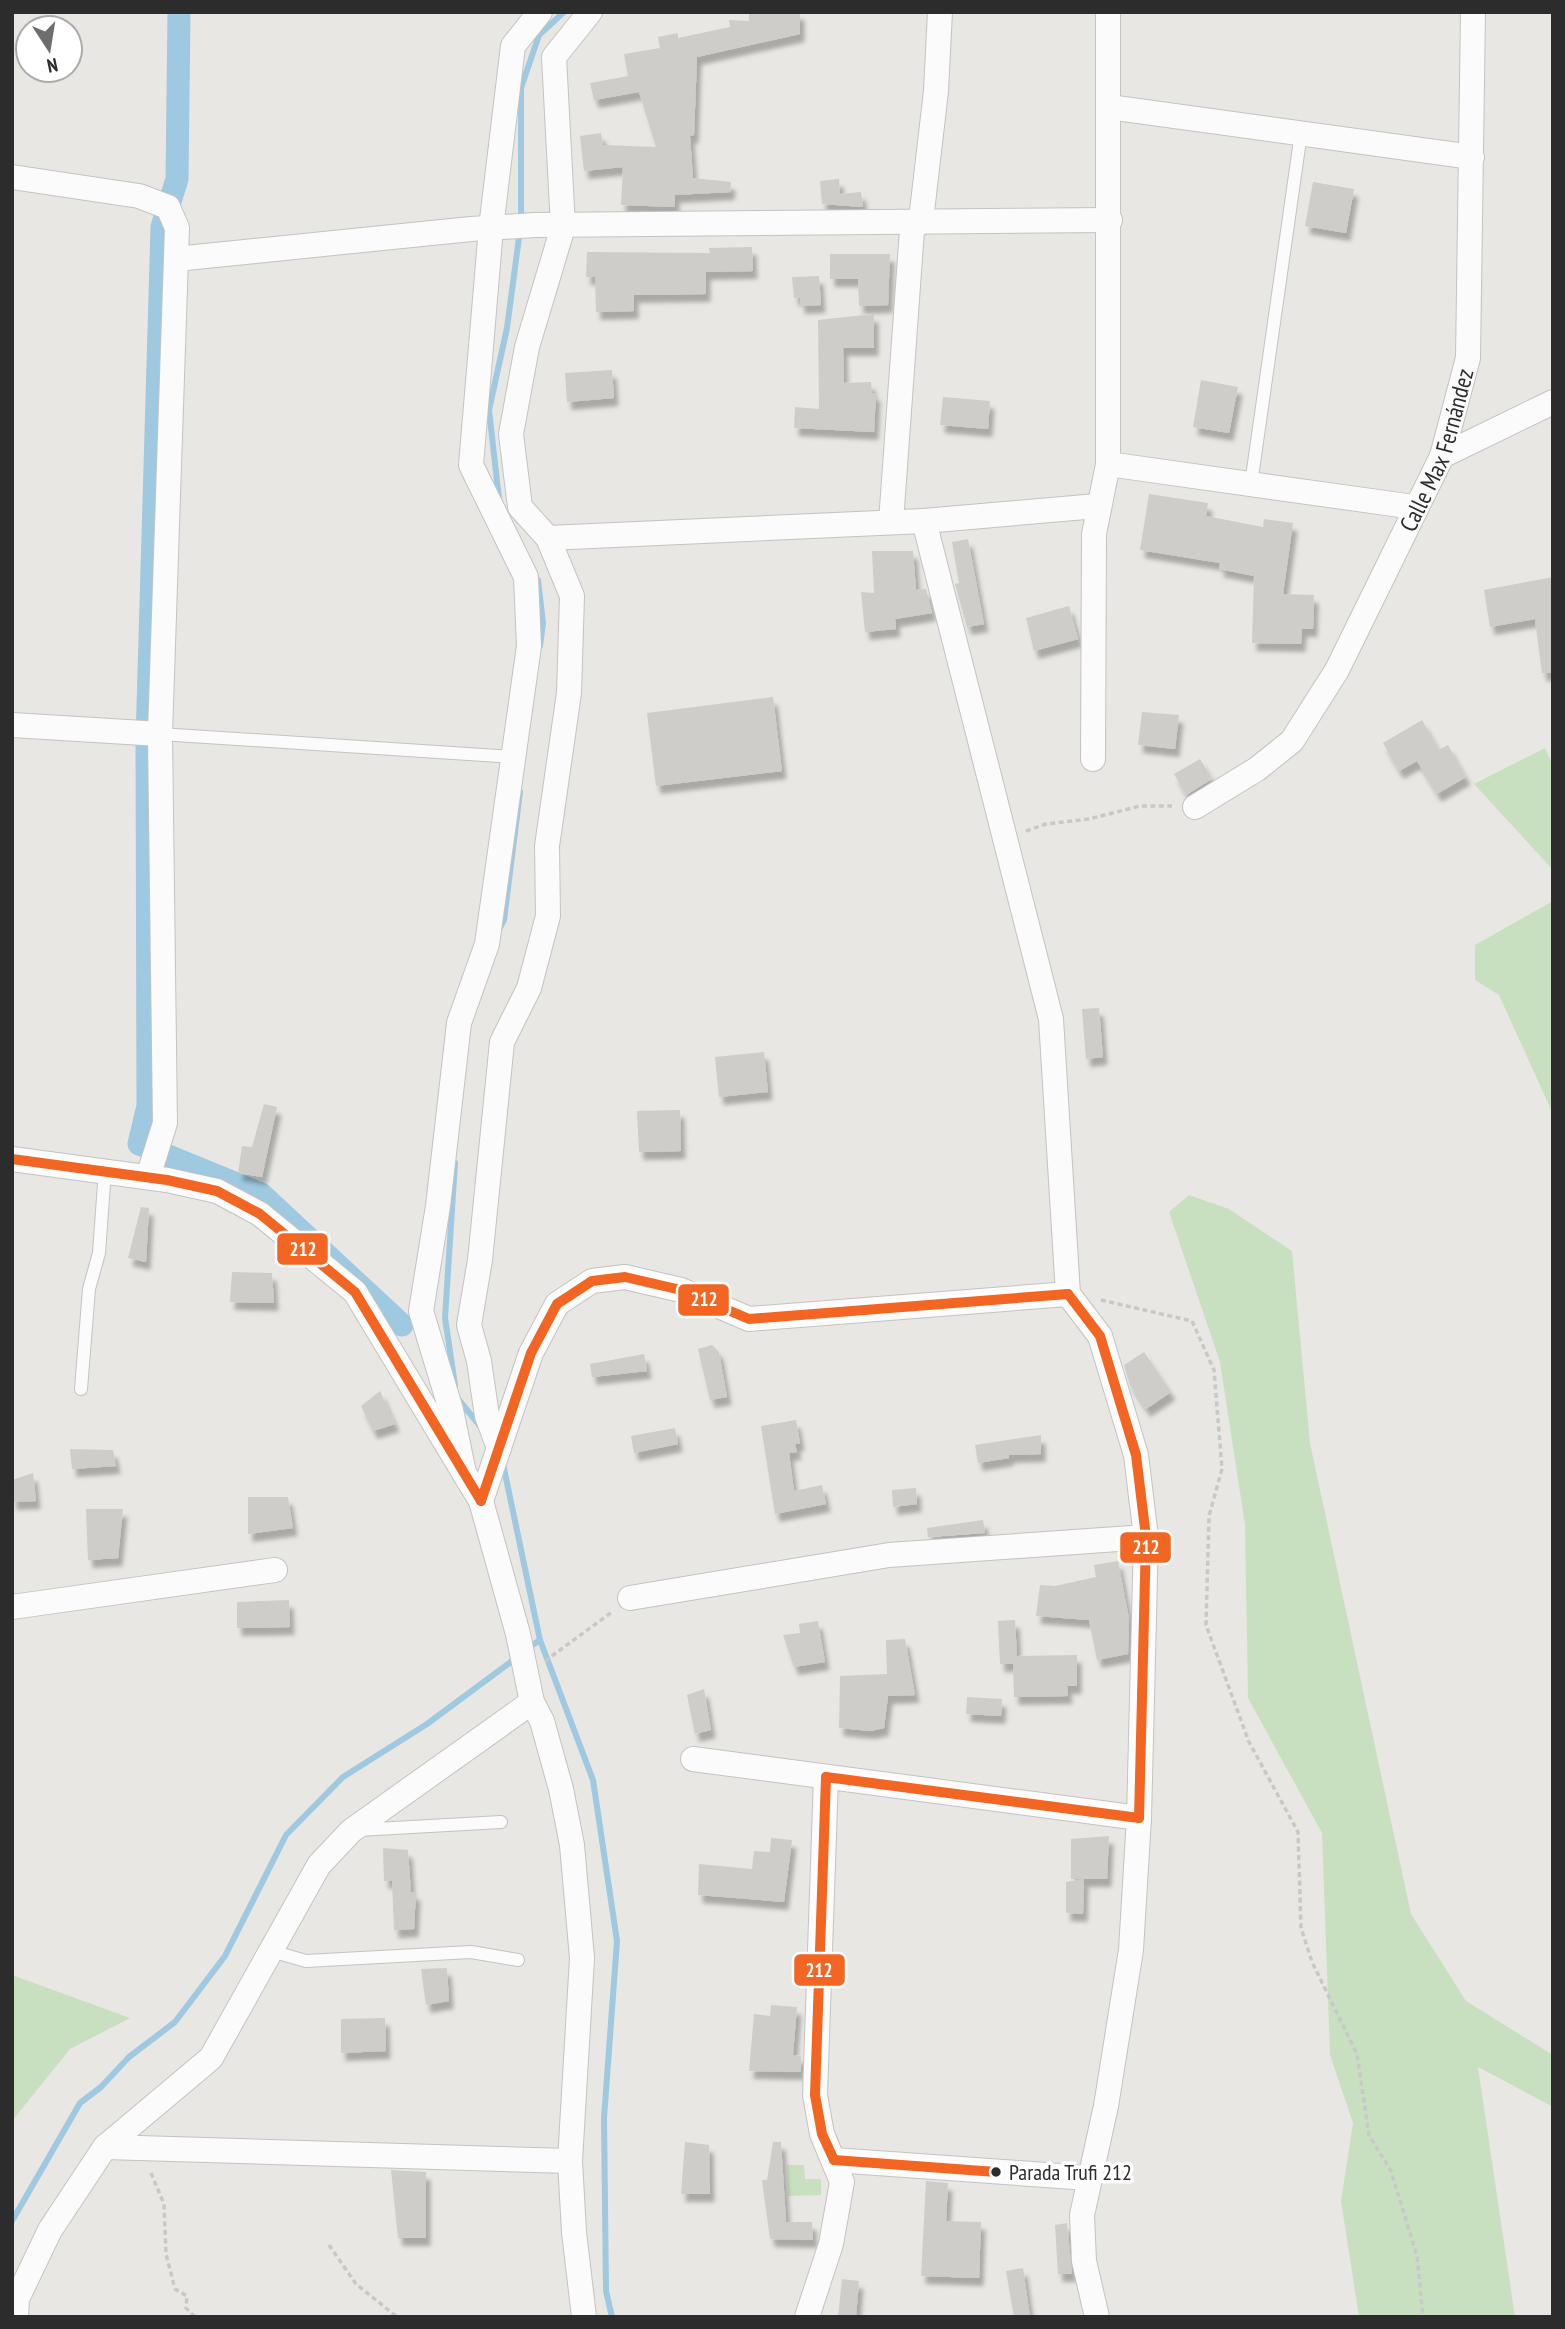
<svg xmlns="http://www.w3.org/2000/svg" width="1565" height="2329" font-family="'PT Sans Narrow',sans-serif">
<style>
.green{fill:#c9e0c0}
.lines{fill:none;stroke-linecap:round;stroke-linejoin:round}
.stream{stroke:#9fc8e1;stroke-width:6}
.canal{stroke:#9fc8e1;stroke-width:23}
.building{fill:#cecdc9;filter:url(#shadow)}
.service-casing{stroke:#c3c3c2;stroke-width:14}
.minor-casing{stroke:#c3c3c2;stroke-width:26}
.path{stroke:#c8c8c7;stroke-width:3.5;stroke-dasharray:5 3.5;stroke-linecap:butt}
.service{stroke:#fcfbfb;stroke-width:12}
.minor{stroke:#fcfbfb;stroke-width:24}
.bus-1-casing{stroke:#fff;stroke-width:16}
.bus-1{stroke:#f26522;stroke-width:10}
.bus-dot{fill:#2c2c2c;stroke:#fff;stroke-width:2.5}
.labels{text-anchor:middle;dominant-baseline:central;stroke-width:7;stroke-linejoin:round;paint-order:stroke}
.bus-label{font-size:22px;fill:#2c2c2c;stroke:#fff;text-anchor:start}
.street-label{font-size:24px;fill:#2c2c2c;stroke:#fff}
.line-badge{stroke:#fff;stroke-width:2.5}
.badge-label{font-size:19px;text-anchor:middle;font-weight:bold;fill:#fff}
</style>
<defs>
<filter id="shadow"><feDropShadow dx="4.5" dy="8" stdDeviation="2" flood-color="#0004"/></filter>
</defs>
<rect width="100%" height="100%" fill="#e8e7e3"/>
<g class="green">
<path d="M1545 748 1553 766V870L1474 784Z"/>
<path d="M1553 901V1114L1499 995 1475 980V945Z"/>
<path d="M1189 1195 1229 1209 1292 1251 1310 1443 1411 1914 1466 2001 1553 2055V2107L1478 2067 1515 2317H1359L1341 2201 1353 2123 1330 2055 1322 1833 1248 1698 1245 1525 1220 1362 1169 1212Z"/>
<path d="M12 1975 130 2018 70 2049 12 2121Z"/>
<path d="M804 2165 805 2179H821V2195L788 2196 787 2165Z"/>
</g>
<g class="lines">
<g class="stream">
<path d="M521 219V88L539 35 564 12"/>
<path d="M499 499 489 410 507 328 520 230"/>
<path d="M538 580 543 623 540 646"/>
<path d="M499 929 504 920 520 792"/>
<path d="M455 1163 445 1318 455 1385"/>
<path d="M458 1399 480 1426"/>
<path d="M503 1464 540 1640 527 1649"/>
<path d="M540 1640 593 1780 617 1941 604 2118 606 2291 612 2317"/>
<path d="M12 2221 80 2103 101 2087 129 2057 175 2022 225 1956 286 1835 343 1777 427 1724 516 1658"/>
</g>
<g class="canal">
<path d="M145 1146 139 1144 148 1106 147 742 162 227 177 179 179 12"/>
<path d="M168 1156 261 1194 402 1325"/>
</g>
</g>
<g class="building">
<path d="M749 12H800V34L697 57 694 135 690 136 693 178 731 182 730 192 675 195V207L621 205 623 167 584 171 580 136 601 133 603 145 656 147 639 92 594 100 590 83 628 76 624 54 660 48 658 37 678 33V38L730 27 729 20 749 21Z"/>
<path d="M839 179 840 194 861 192 863 207 822 204 820 181Z"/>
<path d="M1313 182 1354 189 1346 233 1305 226Z"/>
<path d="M752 247 753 271 706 272V294L634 295V311L596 312 595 277H586L587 252 710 253 709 248Z"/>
<path d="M830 254H890L888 305 859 306 858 279H830Z"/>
<path d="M819 276 821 305 800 306V297L794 298 792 277Z"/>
<path d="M874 314V348H843L844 383 871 382 872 393H876L874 432 794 428 795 407 819 409 818 320Z"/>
<path d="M612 370 614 398 567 402 565 373Z"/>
<path d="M1201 380 1238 387 1229 433 1193 427Z"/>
<path d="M943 397 990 401 988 429 940 425Z"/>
<path d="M1149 494 1208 503 1206 516 1263 527 1264 519 1293 523 1283 594 1314 595 1313 629H1302L1301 644 1252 643 1254 576 1219 569 1220 563 1140 550Z"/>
<path d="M968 539 984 624 967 627 955 584 959 583 952 542Z"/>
<path d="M872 551H913L916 590 926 589 932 613 895 619 896 629 865 632 861 592 874 593Z"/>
<path d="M1553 577V673H1542L1535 619 1490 627 1484 590Z"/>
<path d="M1069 606 1078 639 1034 651 1026 618Z"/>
<path d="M773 697 782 771 656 786 647 713Z"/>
<path d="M1142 712 1179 715 1175 749 1138 745Z"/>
<path d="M1422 720 1439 750 1448 745 1466 777 1437 794 1417 761 1399 771 1383 743Z"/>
<path d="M1200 759 1212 779 1186 795 1174 774Z"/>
<path d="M1099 1008 1103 1057 1086 1059 1082 1009Z"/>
<path d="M764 1052 768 1092 719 1097 715 1057Z"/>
<path d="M264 1104 277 1107 262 1177 238 1173 242 1146 252 1147Z"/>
<path d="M680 1110 681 1151 639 1152 637 1111Z"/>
<path d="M141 1207 149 1208 146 1262 128 1258Z"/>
<path d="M232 1272 272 1273 274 1303 230 1302Z"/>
<path d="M712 1345 719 1352 727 1397 710 1400 698 1349Z"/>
<path d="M1144 1352 1171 1392 1146 1409 1130 1385 1124 1365Z"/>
<path d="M644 1354 647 1371 592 1377 590 1364Z"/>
<path d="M380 1391 395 1424 373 1431 361 1406Z"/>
<path d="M796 1420 800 1443 795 1444 797 1452 789 1453 794 1491 822 1485 826 1504 775 1514 761 1426Z"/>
<path d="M675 1428 678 1444 634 1453 631 1436Z"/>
<path d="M1041 1435V1454L1009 1455V1458L978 1463 975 1445Z"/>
<path d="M70 1449 113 1450 116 1466 72 1469Z"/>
<path d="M33 1473 36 1501 12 1502V1480Z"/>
<path d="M916 1488 917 1504 893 1507 892 1490Z"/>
<path d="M248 1497H288L293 1528 248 1534Z"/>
<path d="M86 1509H123L118 1558 88 1560Z"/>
<path d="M983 1520 985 1533 928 1537 927 1528Z"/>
<path d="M1118 1561 1129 1619 1128 1654 1097 1660 1089 1620 1036 1616 1040 1585 1055 1586 1096 1577 1094 1565Z"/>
<path d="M289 1600 290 1627 237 1628V1602Z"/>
<path d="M1015 1620 1017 1656 1077 1655V1686H1067L1068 1696 1014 1697 1013 1664H1000L998 1621Z"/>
<path d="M818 1621 825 1662 794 1667 783 1635 800 1633 799 1624Z"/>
<path d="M905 1639 915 1695 888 1696 884 1728 870 1731 839 1728 840 1676 887 1674 886 1640Z"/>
<path d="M704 1689 711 1730 695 1734 687 1695Z"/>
<path d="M967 1697 1002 1699 1001 1716 966 1714Z"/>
<path d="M1109 1836 1107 1879H1071V1839Z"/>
<path d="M771 1838 792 1840 784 1902 698 1895 699 1864 752 1869 754 1851 770 1852Z"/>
<path d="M383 1848 408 1850 411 1893 416 1892 414 1929 394 1930 392 1880 384 1881Z"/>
<path d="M1084 1879 1083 1914 1066 1913V1882Z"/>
<path d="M447 1968 449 2001 426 2005 421 1969Z"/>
<path d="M771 2005 797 2007 793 2055 801 2056V2072L749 2071 754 2014 770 2016Z"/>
<path d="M385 2018 386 2051 341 2053V2019Z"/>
<path d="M685 2142 709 2145 710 2194H681Z"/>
<path d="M773 2142H781L786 2222H812L813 2240 770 2239 762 2180H767Z"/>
<path d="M391 2170 426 2172V2238H398Z"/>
<path d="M926 2181 948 2183 946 2221 981 2222 979 2278 921 2276Z"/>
<path d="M1067 2223 1072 2274H1058L1055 2225Z"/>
<path d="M1023 2268 1030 2317H1014L1006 2271Z"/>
<path d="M842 2279 859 2281 856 2317H838Z"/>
</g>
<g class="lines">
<defs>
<g id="service">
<path d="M1251 484 1301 133"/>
<path d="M160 734 515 757"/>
<path d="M81 1389 89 1289 99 1253 105 1170"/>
<path d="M358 1830 501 1822"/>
<path d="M271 1951 306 1961 471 1952 518 1960"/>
</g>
<g id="minor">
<path d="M1109 107 1472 157"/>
<path d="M12 177 139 196 168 207 177 228 160 734 165 1123 148 1177"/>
<path d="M176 259 471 229 535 225 1110 220"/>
<path d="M1442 456 1553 402"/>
<path d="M1108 464 1414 507"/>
<path d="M924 521 1051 1019 1068 1294 1100 1336 1136 1455 1146 1537 1139 1818 1131 1950 1106 2106 1082 2215 1084 2261 1097 2317"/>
<path d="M891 522 912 230 921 220 936 91 940 12"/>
<path d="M548 538 924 521 1097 506"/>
<path d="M12 725 160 734"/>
<path d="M1093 759 1094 534 1108 464V12"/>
<path id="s1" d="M1195 807 1257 769 1292 741 1337 670 1442 456 1468 358 1473 12"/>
<path d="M12 1159 167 1180 217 1191 260 1214 355 1292 481 1501 518 1634 532 1702 542 1721 561 1789 572 1845 582 1958 570 2161 574 2232 584 2317"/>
<path d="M499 1448 487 1416 479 1361 469 1325 480 1260 502 1042 529 988 548 916 547 846 569 693 572 596 548 538 520 507 511 434 527 347 563 227 554 57 590 12"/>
<path d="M464 1473 451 1410 421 1311 438 1206 459 1023 487 944 529 646 526 577 471 465 491 228 513 46 540 12"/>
<path d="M481 1501 531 1353 557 1304 592 1281 625 1277 681 1290 749 1319 1068 1294"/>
<path d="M630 1598 889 1555 1146 1537"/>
<path d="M12 1607 275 1570"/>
<path d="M693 1759 1139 1818"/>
<path d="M105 2147 570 2161"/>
<path d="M834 2160 1088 2178"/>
<path d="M16 2317 17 2299 50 2230 105 2147 211 2058 319 1865 351 1831 532 1702"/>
<path d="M807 2317 831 2244 842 2182 822 2134 815 2095 826 1777"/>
</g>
</defs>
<use href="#service" class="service-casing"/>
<use href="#minor" class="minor-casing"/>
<g class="path">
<path d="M1026 831 1046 824 1089 819 1140 806H1172"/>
<path d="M1101 1300 1192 1321 1214 1370 1222 1469 1209 1516 1206 1625 1249 1742 1298 1832 1301 1928 1312 1962 1357 2054 1369 2135 1391 2171 1417 2256 1423 2317"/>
<path d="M545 1661 612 1612"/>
<path d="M151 2173 164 2204 166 2254 175 2289 187 2296 186 2308 195 2317"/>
<path d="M329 2245 356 2284 397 2317"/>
</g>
<use href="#service" class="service"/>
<use href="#minor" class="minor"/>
<defs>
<g id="bus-1">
<path d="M12 1159 167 1180 217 1191 260 1214 355 1292 481 1501"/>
<path d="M1068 1294 1100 1336 1136 1455 1146 1537 1139 1818"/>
<path d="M481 1501 531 1353 557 1304 592 1281 625 1277 681 1290 749 1319 1068 1294"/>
<path d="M826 1777 815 2095 822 2134 834 2160"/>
<path d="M826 1777 1139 1818"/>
<path d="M834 2160 996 2172"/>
</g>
</defs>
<use href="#bus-1" class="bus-1-casing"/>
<use href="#bus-1" class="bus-1"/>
</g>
<circle class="bus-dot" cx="996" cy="2172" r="6"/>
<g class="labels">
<g class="bus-label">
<text x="1009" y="2172">Parada Trufi 212</text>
</g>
<g class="street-label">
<text stroke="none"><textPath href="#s1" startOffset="444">Calle Max Fernández</textPath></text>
</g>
</g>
<g class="line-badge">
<rect x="276" y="1232" width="53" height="34" rx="7" fill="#f26522"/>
<rect x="677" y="1283" width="53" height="34" rx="7" fill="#f26522"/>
<rect x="1119" y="1531" width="53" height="33" rx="7" fill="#f26522"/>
<rect x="793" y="1953" width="53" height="34" rx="7" fill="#f26522"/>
</g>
<g class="badge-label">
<text x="303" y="1256">212</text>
<text x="704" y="1306">212</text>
<text x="1146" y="1554">212</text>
<text x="819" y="1977">212</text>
</g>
<rect width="1565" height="2329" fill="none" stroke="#2c2c2c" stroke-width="28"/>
<g transform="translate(49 49) rotate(168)"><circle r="33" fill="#ffffff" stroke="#ababab" stroke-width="2"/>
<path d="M0-5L12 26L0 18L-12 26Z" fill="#6e6d6c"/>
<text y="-10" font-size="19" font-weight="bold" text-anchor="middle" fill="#2c2c2c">N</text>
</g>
</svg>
